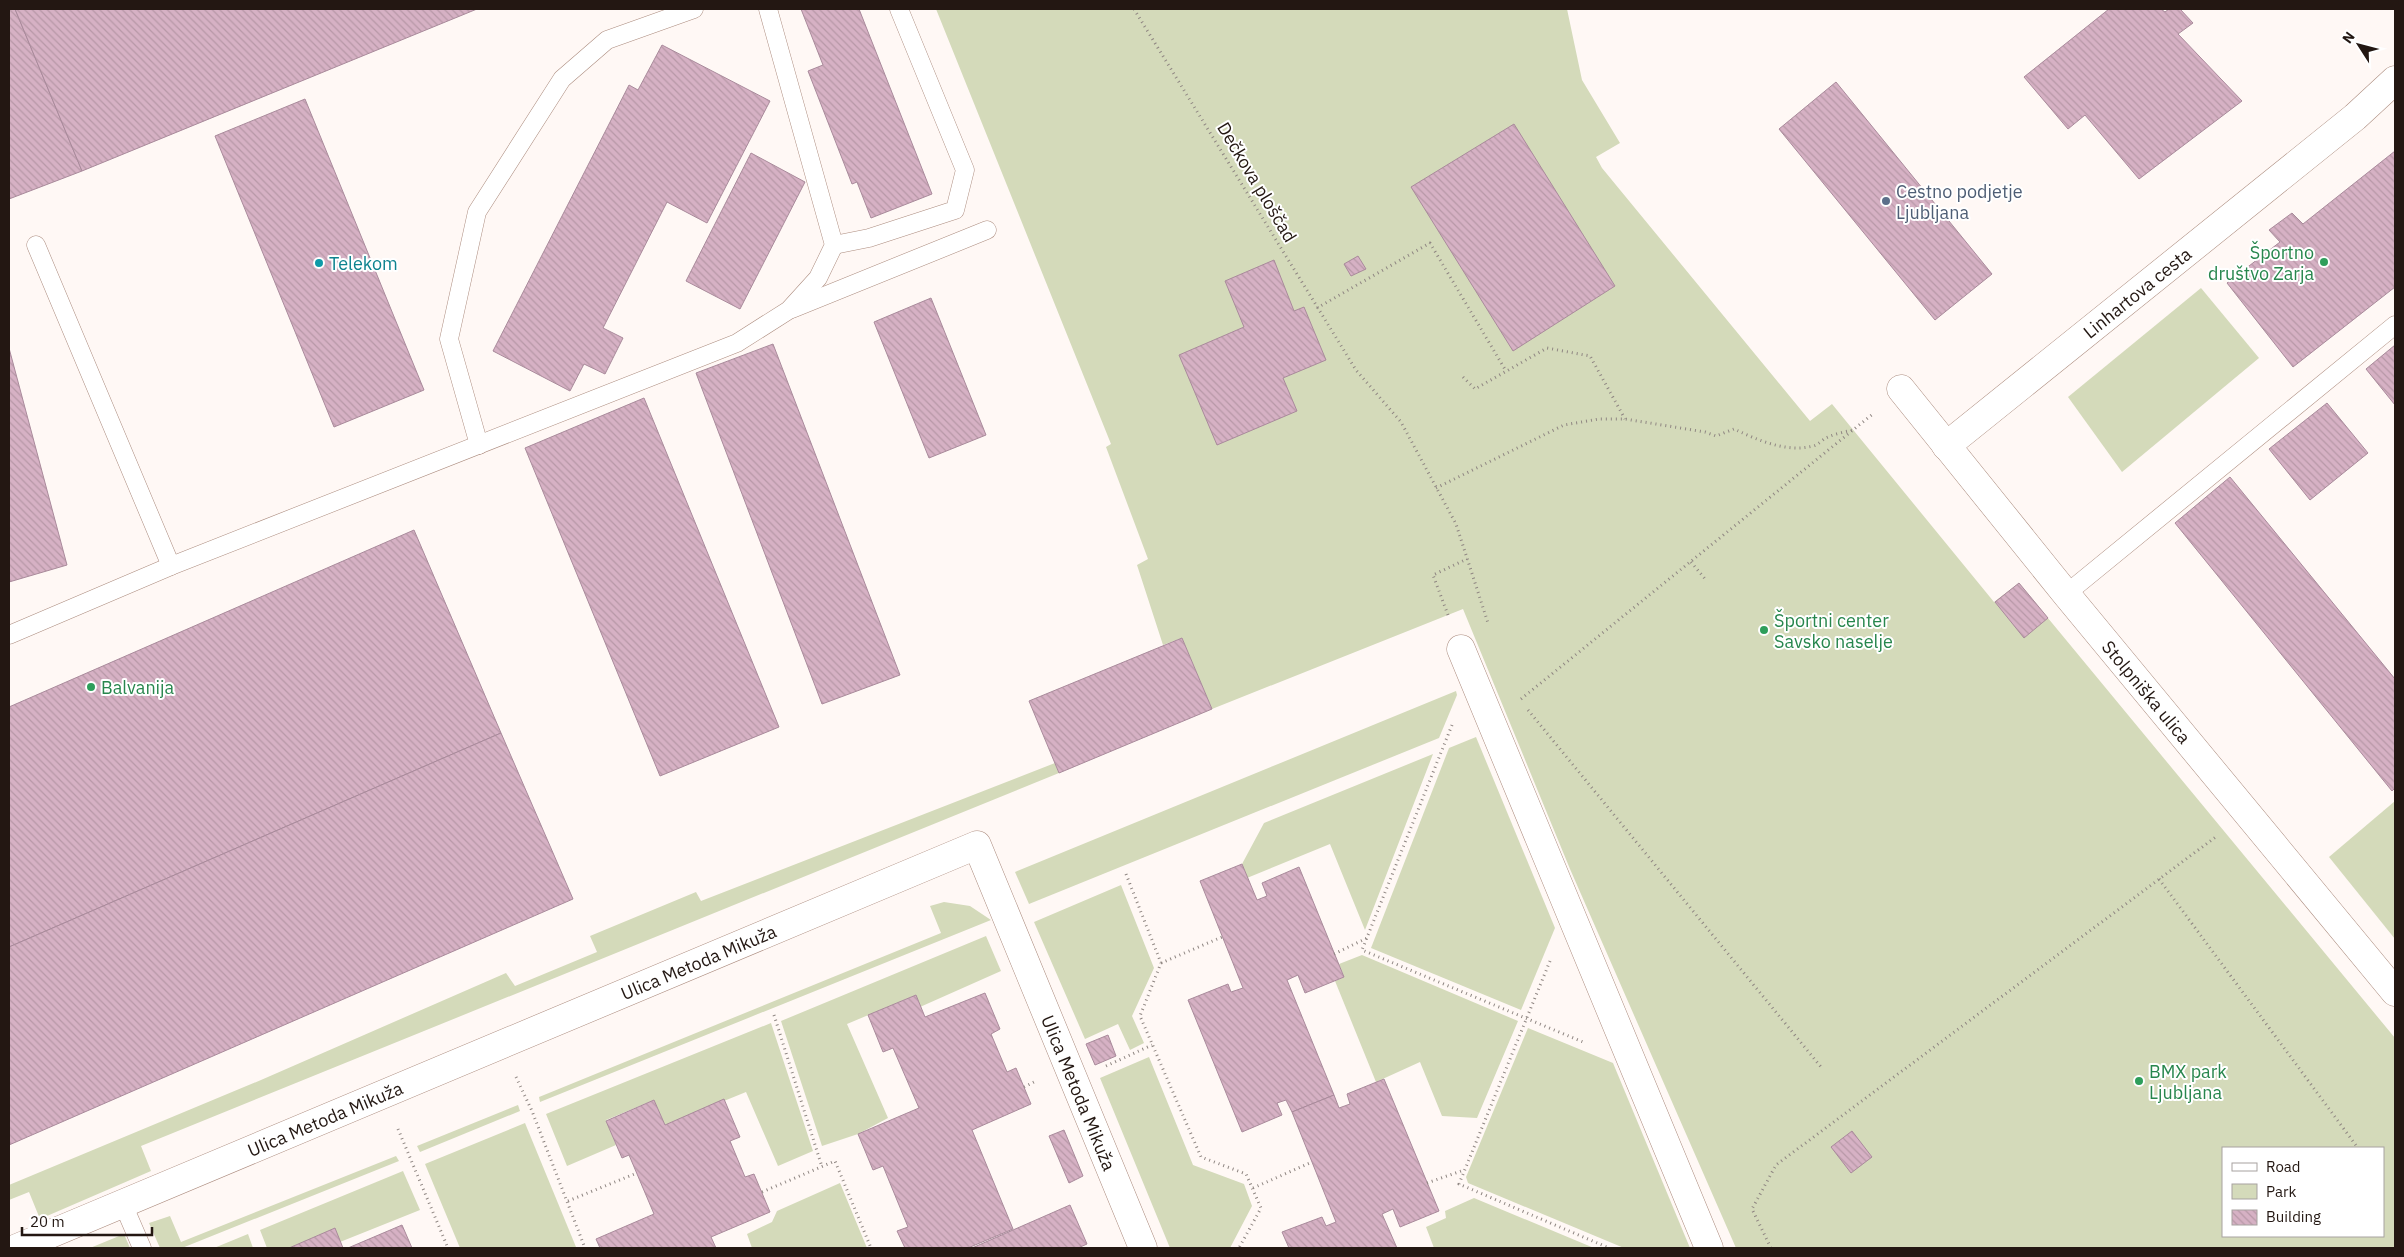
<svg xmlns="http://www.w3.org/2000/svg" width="2404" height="1257" font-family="'IBM Plex Sans',sans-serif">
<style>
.green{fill:#d4daba;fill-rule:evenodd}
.building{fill:url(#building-back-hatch);stroke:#a98a9b}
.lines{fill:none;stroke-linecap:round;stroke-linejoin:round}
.lane-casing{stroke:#ac8c7f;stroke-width:19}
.street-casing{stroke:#ac8c7f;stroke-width:29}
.path{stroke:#8f8682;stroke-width:3;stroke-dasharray:1 4;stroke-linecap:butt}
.lane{stroke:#fff;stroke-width:18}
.street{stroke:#fff;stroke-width:28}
.service-dot{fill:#5c6f8a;stroke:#fff;stroke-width:2}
.leisure-dot{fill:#2e9e5b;stroke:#fff;stroke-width:2}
.culture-dot{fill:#0f9aa8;stroke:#fff;stroke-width:2}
.labels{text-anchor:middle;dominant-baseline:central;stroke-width:4;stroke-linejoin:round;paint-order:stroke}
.street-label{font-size:18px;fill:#231712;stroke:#fff}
.service-label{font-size:18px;fill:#4e5e75;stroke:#fff;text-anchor:start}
.leisure-label{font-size:18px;fill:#27864d;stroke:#fff;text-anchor:start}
.culture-label{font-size:18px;fill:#0d838f;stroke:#fff;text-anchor:start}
</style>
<defs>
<pattern id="building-back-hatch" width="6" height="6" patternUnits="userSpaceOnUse" patternTransform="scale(1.25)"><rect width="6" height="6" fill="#d6b1c4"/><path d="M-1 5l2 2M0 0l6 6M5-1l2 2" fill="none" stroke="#b798a7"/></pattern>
</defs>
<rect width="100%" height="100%" fill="#fff8f5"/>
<g class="green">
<path d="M936 9H1567L1582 80 1620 143 1596 157 1602 168 1810 421 1832 404 1994 602 2019 583 2395 1038V1248H1736L1570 869 1463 609 1212 709 1182 638 1163 645 1137 565 1148 559 1106 447 1111 444ZM2223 1148H2383V1236H2223Z"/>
<path d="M2201 288 2259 358 2122 472 2068 397Z"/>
<path d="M1456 691 1457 695 1439 738 1029 904 1015 872Z"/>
<path d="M1476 737 1555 928 1521 1010 1371 948 1449 748Z"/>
<path d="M1433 754 1365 930 1330 844 1247 878 1242 864 1264 823Z"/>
<path d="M1055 763 1059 773 141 1146 151 1171 40 1219 29 1192 9 1200V1185L261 1080 506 973 515 986 597 952 590 936 696 892 701 901Z"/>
<path d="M2395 801V939L2329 857Z"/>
<path d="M1121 885 1154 968 1132 1016 1144 1043 1130 1050 1118 1024 1085 1039 1034 922Z"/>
<path d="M944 902 970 906 991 920 540 1102 539 1097 544 1095 941 933 930 906Z"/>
<path d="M986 936 1001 971 920 1007 916 995 847 1024 888 1118 858 1134 822 1146 781 1021Z"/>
<path d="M1362 955 1518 1021 1477 1118 1442 1116 1420 1062 1376 1082 1335 981 1344 977 1339 964Z"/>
<path d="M771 1023 813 1151 778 1166 746 1092 665 1125 654 1100 606 1120 616 1145 567 1166 546 1114Z"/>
<path d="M1528 1028 1613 1063 1690 1248H1624L1468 1183 1466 1177Z"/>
<path d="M1149 1057 1193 1165 1244 1184 1252 1206 1230 1248H1170L1100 1078Z"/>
<path d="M518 1105 520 1111 420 1152 417 1146Z"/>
<path d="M525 1123 576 1247 460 1248 425 1164Z"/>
<path d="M396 1156 399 1161 182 1248H160L149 1223 170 1216 181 1242Z"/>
<path d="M403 1171 420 1210 340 1242 334 1229 289 1248H267L260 1230Z"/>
<path d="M840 1183 867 1248H752L747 1234 772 1222 777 1211Z"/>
<path d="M1474 1198 1594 1248H1434L1426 1227 1446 1218 1445 1211Z"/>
<path d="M124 1234 130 1248H90Z"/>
<path d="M248 1234 253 1248H214Z"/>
</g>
<g class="building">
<path d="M9 9H15L82 171 9 199Z"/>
<path d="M15 9H477L82 171Z"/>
<path d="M801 9H859L932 194 871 218 857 182 852 184 808 71 823 65Z"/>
<path d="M2109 9H2161L2165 12 2169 9H2180L2193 23 2178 34 2242 101 2139 179 2085 115 2068 129 2024 77Z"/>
<path d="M662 45 770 101 707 223 667 202 603 328 623 338 605 374 584 364 570 391 493 351 629 85 638 90Z"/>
<path d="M1836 82 1992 274 1935 320 1779 129Z"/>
<path d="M305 99 424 390 334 427 215 136Z"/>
<path d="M1514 124 1615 286 1513 351 1411 187Z"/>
<path d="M2395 151V287L2293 367 2227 283 2280 242 2269 230 2292 213 2303 224Z"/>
<path d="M751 153 805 182 740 309 686 281Z"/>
<path d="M1358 256 1366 269 1351 276 1344 264Z"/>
<path d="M1274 260 1294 311 1304 307 1326 360 1283 378 1297 411 1217 445 1179 355 1244 327 1225 281Z"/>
<path d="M931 298 986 435 929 458 874 322Z"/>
<path d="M773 344 900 675 822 704 696 373Z"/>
<path d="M2395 345V405L2366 369Z"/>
<path d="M9 348 67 565 9 582Z"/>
<path d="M644 398 779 727 660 776 525 448Z"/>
<path d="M2327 403 2368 453 2310 500 2269 449Z"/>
<path d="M2230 477 2395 679V788L2392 791 2175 523Z"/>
<path d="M414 530 501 733 9 947V707Z"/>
<path d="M2019 583 2048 618 2024 638 1995 602Z"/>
<path d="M1182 638 1212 709 1059 773 1029 701Z"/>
<path d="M501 733 573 899 9 1145V947Z"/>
<path d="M1242 864 1257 900 1267 896 1262 883 1299 867 1344 977 1305 993 1298 975 1287 980 1334 1095 1292 1112 1286 1100 1277 1103 1282 1115 1242 1132 1188 1000 1228 984 1231 992 1243 988 1200 881Z"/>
<path d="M985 993 1000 1029 991 1034 1007 1072 1016 1068 1031 1104 972 1130 1013 1229 968 1248H905L897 1231 908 1227 883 1166 873 1170 858 1134 919 1108 893 1048 883 1052 868 1015 916 995 925 1017Z"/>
<path d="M1108 1035 1116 1056 1095 1065 1086 1044Z"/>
<path d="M1384 1079 1439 1211 1400 1227 1393 1209 1382 1214 1397 1248H1289L1282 1232 1322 1217 1326 1226 1336 1222 1292 1112 1334 1095 1339 1108 1350 1104 1347 1094Z"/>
<path d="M724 1099 740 1137 730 1141 745 1177 754 1174 770 1212 711 1237 716 1248H600L596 1239 654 1214 629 1155 622 1158 606 1121 654 1100 665 1125Z"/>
<path d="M1064 1130 1083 1176 1069 1183 1049 1136Z"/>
<path d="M1852 1131 1872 1157 1851 1173 1831 1147Z"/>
<path d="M1070 1205 1087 1244 1078 1248H972Z"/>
<path d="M402 1225 412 1248H348Z"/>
<path d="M335 1228 343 1248H289Z"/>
</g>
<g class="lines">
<defs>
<g id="lane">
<path d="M36 245 171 566"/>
<path d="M834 245 869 238 955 210 965 170 899 9"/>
<path d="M792 309 987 230"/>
<path d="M479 445 449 339 477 212 562 79 607 40 694 9"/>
<path d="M2066 594 2395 325"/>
<path d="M9 635 171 566 737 343 789 310 818 278 834 245 768 9"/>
<path d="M123 1204 142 1248"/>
</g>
<g id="street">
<path id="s1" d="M1901 389 2066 594 2395 992"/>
<path id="s2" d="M1946 446 2355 117 2395 80"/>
<path d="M1461 649 1709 1248"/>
<path id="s3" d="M17 1248 977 845 1143 1248"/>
</g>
</defs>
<use href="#lane" class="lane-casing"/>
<use href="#street" class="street-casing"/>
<g class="path">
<path d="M1134 9 1356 370 1401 422 1456 524 1488 623"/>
<path d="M1317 308 1430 243 1506 371"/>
<path d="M1463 377 1475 389 1547 348 1590 356 1625 419"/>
<path d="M1436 488 1564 425 1599 419H1625L1705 432 1716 436 1734 429C1758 440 1786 453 1813 446 1818 445 1822 440 1826 438 1834 434 1844 432 1853 430"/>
<path d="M1691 562 1706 580"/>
<path d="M1448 615 1433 575 1467 559"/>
<path d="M1521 699 1874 413"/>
<path d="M1528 710 1821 1067"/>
<path d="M1452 725 1362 950 1583 1042"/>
<path d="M1126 874 1161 963 1140 1016 1201 1157 1246 1174 1261 1208 1239 1248"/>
<path d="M2159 879 2358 1148"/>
<path d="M1334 954 1367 938"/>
<path d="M1550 961 1459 1184 1609 1248"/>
<path d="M1161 963 1222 937"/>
<path d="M774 1015 822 1167"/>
<path d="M1106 1066 1152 1045"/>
<path d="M516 1077 532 1111 585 1248"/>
<path d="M1024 1087 1034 1082"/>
<path d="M398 1129 448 1248"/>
<path d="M1427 1183 1464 1170"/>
<path d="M1253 1188 1312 1162"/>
<path d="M762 1192 835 1161 871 1248"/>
<path d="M568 1201 637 1173"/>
<path d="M1771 1248 1752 1209 1776 1165 2217 836"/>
</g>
<use href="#lane" class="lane"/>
<use href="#street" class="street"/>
</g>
<circle class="service-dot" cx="1886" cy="201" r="5"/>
<g class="leisure-dot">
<circle cx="2324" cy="262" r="5"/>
<circle cx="1764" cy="630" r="5"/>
<circle cx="91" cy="687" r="5"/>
<circle cx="2139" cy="1081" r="5"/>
</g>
<circle class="culture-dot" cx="319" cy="263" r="5"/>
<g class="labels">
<g class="street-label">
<text transform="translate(1257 182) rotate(59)">Dečkova ploščad</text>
<text stroke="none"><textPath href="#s2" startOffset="245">Linhartova cesta</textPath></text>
<text stroke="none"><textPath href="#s1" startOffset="390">Stolpniška ulica</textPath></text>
<text stroke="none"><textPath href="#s3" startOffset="739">Ulica Metoda Mikuža</textPath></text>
<text stroke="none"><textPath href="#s3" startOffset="1309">Ulica Metoda Mikuža</textPath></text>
<text stroke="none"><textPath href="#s3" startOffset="334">Ulica Metoda Mikuža</textPath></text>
</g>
<g class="service-label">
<text x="1896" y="191">Cestno podjetje<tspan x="1896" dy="21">Ljubljana</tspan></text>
</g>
<g class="leisure-label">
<text x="2314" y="252" text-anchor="end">Športno<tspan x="2314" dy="21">društvo Zarja</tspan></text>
<text x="1774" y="620">Športni center<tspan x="1774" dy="21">Savsko naselje</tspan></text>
<text x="101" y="687">Balvanija</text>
<text x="2149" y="1071">BMX park<tspan x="2149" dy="21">Ljubljana</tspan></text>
</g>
<g class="culture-label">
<text x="329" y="263">Telekom</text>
</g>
</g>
<rect width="2404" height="1257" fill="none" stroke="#231712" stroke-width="20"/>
<rect x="2222" y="1147" width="162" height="90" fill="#ffffff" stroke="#a7a2a0"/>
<rect x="2232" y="1163" width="25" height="8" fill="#ffffff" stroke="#a7a2a0"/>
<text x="2266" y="1172" font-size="15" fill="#231712">Road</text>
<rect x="2232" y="1184" width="25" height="15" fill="#d4daba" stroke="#a7a2a0"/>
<text x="2266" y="1197" font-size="15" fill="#231712">Park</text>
<rect x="2232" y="1210" width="25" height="15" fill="url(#building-back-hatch)" stroke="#a7a2a0"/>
<text x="2266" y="1222" font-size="15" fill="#231712">Building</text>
<g transform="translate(2359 45) rotate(306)" stroke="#ffffff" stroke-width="4" paint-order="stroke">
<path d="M0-4L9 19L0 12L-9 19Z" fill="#231712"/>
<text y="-8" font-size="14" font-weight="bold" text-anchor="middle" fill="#231712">N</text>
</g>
<path d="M22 1227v8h130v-8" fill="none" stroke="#231712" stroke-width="2.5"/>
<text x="30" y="1227" font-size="15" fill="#231712" stroke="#ffffff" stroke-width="4" paint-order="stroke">20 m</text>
</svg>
